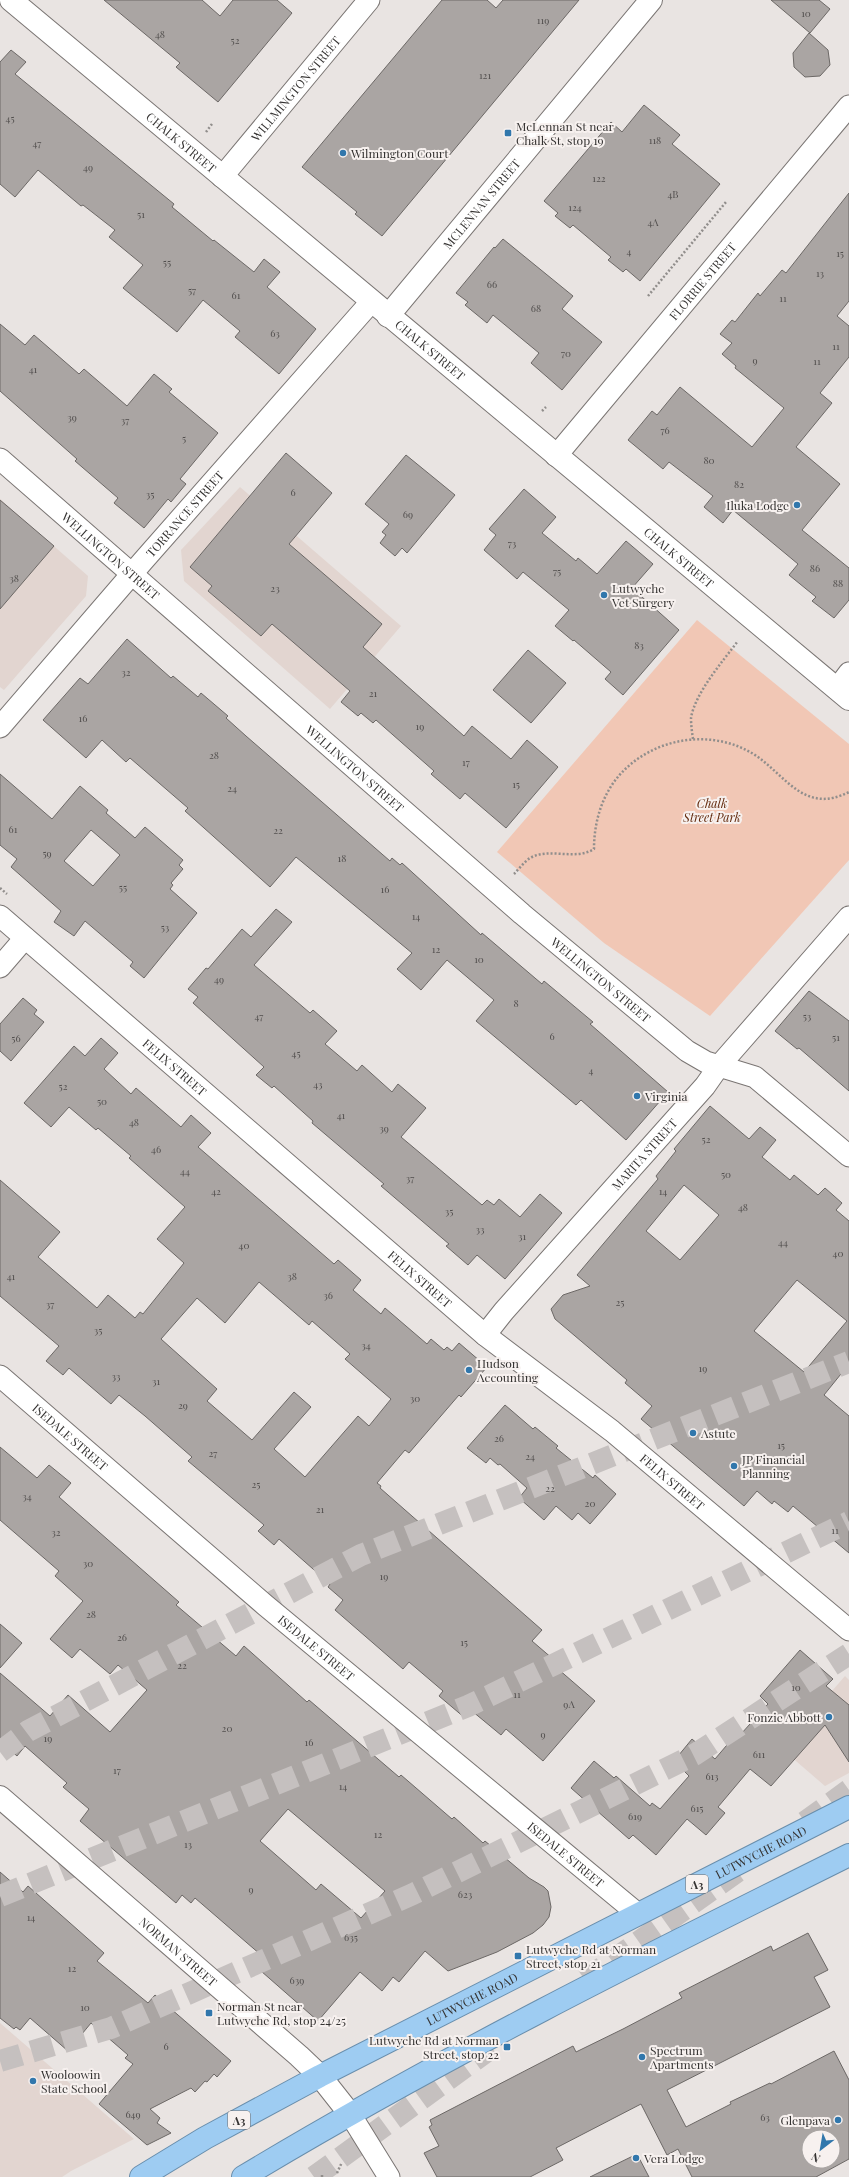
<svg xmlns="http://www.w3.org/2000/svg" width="849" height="2177" font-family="'Playfair Display',serif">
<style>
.built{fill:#e2d5d0}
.green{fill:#f1c7b5}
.building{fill:#aaa5a3;stroke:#6c6866;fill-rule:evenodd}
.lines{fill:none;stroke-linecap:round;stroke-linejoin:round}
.motorway-tunnel{stroke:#c5c0bf;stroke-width:22;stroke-dasharray:22 11;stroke-linecap:butt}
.minor-casing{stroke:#7a7573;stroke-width:23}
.tertiary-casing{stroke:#7a7573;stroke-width:24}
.trunk-casing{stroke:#698eac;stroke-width:24}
.path{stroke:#918e8c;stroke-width:2.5;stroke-dasharray:2 2;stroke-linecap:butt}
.minor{stroke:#fff;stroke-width:21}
.tertiary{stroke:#fff;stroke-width:22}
.trunk{stroke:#9eccf2;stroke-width:22}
.poi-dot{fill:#3177ac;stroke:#f7f1ef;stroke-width:1.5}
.labels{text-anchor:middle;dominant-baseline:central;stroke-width:4;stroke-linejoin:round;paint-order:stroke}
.number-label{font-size:10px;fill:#524f4e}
.shield{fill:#f7f1ef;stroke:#6e6b6a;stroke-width:1}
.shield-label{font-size:11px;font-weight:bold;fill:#343231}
.street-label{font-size:12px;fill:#343231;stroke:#f7f1ef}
.poi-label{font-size:12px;fill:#343231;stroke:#f7f1ef;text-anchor:start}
.park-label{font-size:12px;font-style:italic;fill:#632a0d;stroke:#f7f1ef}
</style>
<rect width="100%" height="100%" fill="#e9e4e2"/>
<g class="built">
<path d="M240 487 401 626 330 709 184 581 181 550Z"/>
<path d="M0 499 88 576 86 596 4 690 0 687Z"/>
<path d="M845 1676 849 1680V1773L825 1786 782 1749Z"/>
<path d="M0 2023 134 2139 71 2171 62 2177H0Z"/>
</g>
<path class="green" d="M697 620 849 744V860L710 1016 604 943 497 852Z"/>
<g class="building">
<path d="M104 0H202L220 16 233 0H277L292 13 218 102 176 67 180 63Z"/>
<path d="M442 0H487L496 8 503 0H579L382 236 355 214 357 212 302 167Z"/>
<path d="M771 0H819L830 9 810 33Z"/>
<path d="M809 33 828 50 830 65 820 76 805 77 794 67 793 53Z"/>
<path d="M11 50 26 62 15 74 174 204 172 207 213 241 214 240 254 272 264 259 280 272 267 287 316 329 279 374 235 337 240 331 203 300 177 332 123 288 143 265 109 237 115 230 83 205 81 206 38 170 15 197 0 184V62Z"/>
<path d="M644 105 680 135 672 144 720 184 640 281 626 269 623 272 608 260 611 257 573 225 570 228 555 216 558 213 544 201 611 122 622 132Z"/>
<path d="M849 193V301L837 316 849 326V357L820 393 832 403 796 447 840 484 802 530 849 568V600L834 618 812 601 816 597 789 575 798 564 733 510 723 523 704 507 713 496 669 462 663 469 628 440 652 411 657 415 680 387 752 447 784 408 735 368 736 366 722 354 732 343 720 334 732 320 735 322 758 293 760 296 782 270 786 273Z"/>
<path d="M503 239 573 296 562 309 602 342 562 390 531 363 539 353 493 315 487 323 465 305 468 302 456 293 494 247 495 248Z"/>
<path d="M0 324 25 345 34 335 79 374 84 369 127 406 154 374 172 389 169 392 218 433 180 479 186 484 171 502 168 499 144 528 114 503 118 498 75 461 77 459 0 391Z"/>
<path d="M286 453 332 493 289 544 382 624 363 647 464 736 472 726 511 759 527 740 558 767 506 828 465 793 460 799 431 774 434 771 376 720 373 723 361 713 358 716 341 702 350 691 272 624 261 636 208 591 212 586 190 567Z"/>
<path d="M406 455 455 495 407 553 402 548 395 556 380 543 386 535 382 532 389 524 365 504Z"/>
<path d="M524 489 556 517 542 533 576 561 578 558 597 574 626 541 653 564 632 588 679 630 623 695 605 679 611 672 574 640 573 641 555 626 569 610 523 572 517 579 484 550 496 535 489 529Z"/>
<path d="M0 500 54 546 0 609Z"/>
<path d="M127 639 171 678 173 676 198 697 201 693 228 716 226 718 246 736 390 861 392 858 400 865 402 863 481 935 482 933 542 984 544 981 593 1022 590 1024 668 1092 626 1140 581 1100 576 1105 476 1021 494 1000 447 960 421 990 397 969 412 953 296 857 270 887 185 811 188 808 130 758 126 762 102 740 86 758 43 720 80 678 88 684Z"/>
<path d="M528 650 566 683 531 723 493 690Z"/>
<path d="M0 774 52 819 80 786 108 810 106 813 135 838 145 827 183 860 179 865 183 869 171 883 173 885 170 889 197 913 144 978 130 966 133 962 85 921 74 936 54 922 61 911 11 867 17 859 0 845ZM91 830 120 855 93 886 64 861Z"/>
<path d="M276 909 292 922 254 965 310 1013 313 1010 337 1031 325 1044 357 1071 362 1065 392 1092 398 1084 426 1108 401 1137 482 1205 487 1200 494 1205 499 1199 520 1217 540 1194 562 1213 505 1279 477 1255 468 1265 446 1246 449 1244 381 1186 384 1184 312 1123 313 1121 274 1086 272 1088 256 1075 264 1067 193 1003 198 997 188 989 206 968 208 969 242 929 251 937Z"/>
<path d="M809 991 849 1021V1091L799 1048 797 1049 775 1031Z"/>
<path d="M23 998 37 1010 34 1014 44 1022 11 1061 0 1051V1024Z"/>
<path d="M101 1038 118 1053 104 1069 131 1094 136 1088 181 1127 191 1115 211 1133 198 1147 334 1264 338 1260 361 1280 353 1290 381 1314 385 1308 427 1344 431 1339 444 1350 447 1347 452 1351 459 1343 487 1367 461 1397 459 1395 409 1453 405 1450 377 1483 381 1486 380 1488 542 1630 532 1641 553 1659 550 1662 595 1701 543 1761 506 1729 501 1735 472 1711 465 1718 439 1696 443 1691 409 1662 403 1669 335 1610 343 1600 328 1587 330 1584 279 1539 274 1545 258 1531 264 1525 188 1461 192 1457 145 1416 119 1395 111 1404 69 1368 63 1375 46 1361 59 1346 0 1296V1180L60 1232 38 1257 97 1308 108 1295 135 1318 140 1312 143 1314 184 1263 157 1239 185 1207 129 1158 131 1156 98 1128 96 1130 69 1107 51 1127 24 1103 74 1046 85 1056ZM259 1282 309 1325 312 1321 350 1354 345 1359 391 1399 369 1426 358 1416 305 1477 274 1449 311 1407 294 1392 252 1440 207 1401 217 1389 161 1339 197 1298 225 1323Z"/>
<path d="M710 1106 749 1139 760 1127 776 1140 762 1157 790 1180 794 1175 818 1195 825 1188 842 1203 836 1210 849 1221V1364L824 1395 849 1416V1553L793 1506 788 1512 774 1501 772 1504 757 1491 744 1506 641 1419 652 1406 625 1383 627 1380 555 1319 551 1309 563 1295 590 1286 577 1275 658 1179 656 1176 676 1151 674 1149ZM684 1185 719 1215 680 1260 646 1231ZM797 1280 847 1321 804 1372 754 1331Z"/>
<path d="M505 1405 533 1429 535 1427 558 1446 556 1448 593 1478 595 1475 616 1494 590 1524 578 1513 572 1520 556 1506 544 1520 519 1498 527 1488 500 1464 498 1465 490 1458 486 1463 467 1448Z"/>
<path d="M0 1447 37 1478 49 1465 71 1483 59 1497 179 1602 176 1605 236 1656 244 1646 307 1702 309 1700 399 1777 401 1775 452 1819 454 1817 483 1843 485 1841 529 1878 544 1887 548 1891 551 1907 549 1917 543 1925 533 1933 497 1952 448 1971 425 1951 399 1982 393 1977 382 1991 360 1972 318 2021 253 1964 261 1955 195 1898 191 1903 182 1895 176 1903 80 1821 89 1809 63 1787 67 1783 25 1746 17 1756 0 1741V1673L50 1716 68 1695 110 1732 147 1690 118 1665 110 1674 80 1649 72 1658 50 1639 83 1601 55 1576 59 1571 0 1520ZM288 1809 385 1891 361 1918 321 1884 316 1890 260 1841Z"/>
<path d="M0 1624 22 1643 0 1668Z"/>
<path d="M800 1650 833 1679 826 1686 849 1705V1762L825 1725 771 1786 750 1769 718 1807 725 1813 706 1835 687 1819 656 1855 633 1835 629 1839 571 1788 594 1761 614 1778 616 1776 650 1806 652 1803 660 1809 689 1776 674 1761 692 1739 715 1759 738 1732 741 1734 768 1704 760 1696Z"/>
<path d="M0 1872 23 1892 28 1886 61 1915 104 1953 97 1961 148 2003 155 1995 231 2061 217 2077 214 2074 207 2082 205 2081 195 2092 191 2088 150 2109 160 2118 157 2123 171 2133 147 2145 99 2104 133 2064 125 2058 128 2055 91 2023 68 2051 30 2018 20 2030 16 2027 14 2029 0 2018Z"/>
<path d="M808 1933 828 1970 814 1977 830 2007 667 2090 686 2127 731 2104 730 2102 770 2083 771 2084 834 2051 849 2080V2159L816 2177H692L678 2149 667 2155 641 2104 556 2148 563 2160 530 2177H437L424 2153 439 2146 429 2127 432 2125 430 2120 573 2046 576 2052 623 2029 682 1998 679 1993 771 1946 773 1951ZM809 2137H833V2161H809Z"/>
<path d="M637 2154 649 2177H590Z"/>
</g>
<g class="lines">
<g class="motorway-tunnel">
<path d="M0 1752 28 1731 361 1555 849 1362"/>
<path d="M805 1822 849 1790"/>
<path d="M0 1896 468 1706 849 1522"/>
<path d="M585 1980 738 1871"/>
<path d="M0 2061 111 2028 413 1894 694 1755 849 1654"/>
<path d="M314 2177 505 2038"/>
</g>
<defs>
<g id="minor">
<path id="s1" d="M222 177 369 0"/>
<path id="s2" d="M556 456 849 106"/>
<path id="s3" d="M0 459 522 914 687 1051 706 1062 755 1077 849 1156"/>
<path d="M837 689 849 673"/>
<path id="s4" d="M0 727 143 561 371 302"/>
<path id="s5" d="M0 916 485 1335 612 1431 849 1630"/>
<path d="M0 967 25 938"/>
<path id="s6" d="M485 1335 504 1311 705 1086 719 1066 849 917"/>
<path id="s7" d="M0 1376 265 1605 638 1914"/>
<path d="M350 2114 389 2177"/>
</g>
<g id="tertiary">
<path id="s8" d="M11 0 849 699"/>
<path id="s9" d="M388 316 651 0"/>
<path id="s10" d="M0 1797 299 2056 320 2076 350 2114"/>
</g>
<g id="trunk">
<path id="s11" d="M141 2177 205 2138 320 2076 849 1807"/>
<path d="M243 2177C439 2059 644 1957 849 1855"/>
</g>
</defs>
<use href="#minor" class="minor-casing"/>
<use href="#tertiary" class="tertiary-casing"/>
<use href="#trunk" class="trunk-casing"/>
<g class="path">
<path d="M206 132 212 124"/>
<path d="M648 296 726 202"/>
<path d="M542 411 546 407"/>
<path d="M693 739C692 732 691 725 691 718 695 693 723 661 738 641"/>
<path d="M514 874C519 869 524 862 530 858 549 847 575 861 594 849 594 817 605 785 631 764 666 735 719 730 758 757 787 778 806 814 849 792"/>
<path d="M0 888 7 894"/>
<path d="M337 2173 342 2162"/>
<path d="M322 2177V2174"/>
</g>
<use href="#minor" class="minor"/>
<use href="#tertiary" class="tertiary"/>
<use href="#trunk" class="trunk"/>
</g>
<g class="poi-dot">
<rect x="504" y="129" width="8" height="8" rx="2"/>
<circle cx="343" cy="153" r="4"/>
<circle cx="797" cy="505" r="4"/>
<circle cx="604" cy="595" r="4"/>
<circle cx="637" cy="1096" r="4"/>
<circle cx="469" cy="1370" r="4"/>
<circle cx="693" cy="1433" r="4"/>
<circle cx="734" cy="1466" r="4"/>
<circle cx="829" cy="1717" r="4"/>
<rect x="514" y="1952" width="8" height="8" rx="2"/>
<rect x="205" y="2009" width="8" height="8" rx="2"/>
<rect x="503" y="2043" width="8" height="8" rx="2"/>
<circle cx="642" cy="2057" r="4"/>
<circle cx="33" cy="2081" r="4"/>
<circle cx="838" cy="2120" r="4"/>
<circle cx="636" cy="2158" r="4"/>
</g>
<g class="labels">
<g class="number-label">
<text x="806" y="13">10</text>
<text x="543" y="20">119</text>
<text x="160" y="34">48</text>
<text x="235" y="40">52</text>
<text x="485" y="75">121</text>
<text x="10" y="118">45</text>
<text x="655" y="140">118</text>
<text x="37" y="143">47</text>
<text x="88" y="167">49</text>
<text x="599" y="178">122</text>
<text x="673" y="194">4B</text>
<text x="575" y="207">124</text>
<text x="141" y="214">51</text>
<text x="653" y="222">4A</text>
<text x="629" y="251">4</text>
<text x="840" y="253">15</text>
<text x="167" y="262">55</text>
<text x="820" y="273">13</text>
<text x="492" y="284">66</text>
<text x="192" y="290">57</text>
<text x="236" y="295">61</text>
<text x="783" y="298">11</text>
<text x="536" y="308">68</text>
<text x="275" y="333">63</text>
<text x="836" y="346">11</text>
<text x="566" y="353">70</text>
<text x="755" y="360">9</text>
<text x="817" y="361">11</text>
<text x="33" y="369">41</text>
<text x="72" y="417">39</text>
<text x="125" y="420">37</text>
<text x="665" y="430">76</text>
<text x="184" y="438">5</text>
<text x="709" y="460">80</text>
<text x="739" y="484">82</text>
<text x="293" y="492">6</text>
<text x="150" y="494">35</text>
<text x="408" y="514">69</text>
<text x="512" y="543">73</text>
<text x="815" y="568">86</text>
<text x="557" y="571">75</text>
<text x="14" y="578">38</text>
<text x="838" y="583">88</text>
<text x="275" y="588">23</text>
<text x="639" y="645">83</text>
<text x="126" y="672">32</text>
<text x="373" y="693">21</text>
<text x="83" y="718">16</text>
<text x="420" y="726">19</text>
<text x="214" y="755">28</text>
<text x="466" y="762">17</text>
<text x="516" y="784">15</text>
<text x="232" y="788">24</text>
<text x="13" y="829">61</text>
<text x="278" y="830">22</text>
<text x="47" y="853">59</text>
<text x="342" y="858">18</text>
<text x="123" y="887">55</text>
<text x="385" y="889">16</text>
<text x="416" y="916">14</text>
<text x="165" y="927">53</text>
<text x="436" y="949">12</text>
<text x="479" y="959">10</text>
<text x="219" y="979">49</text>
<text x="516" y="1003">8</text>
<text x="259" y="1016">47</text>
<text x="807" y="1016">53</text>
<text x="552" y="1036">6</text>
<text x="836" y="1037">51</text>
<text x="16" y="1038">56</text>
<text x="296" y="1053">45</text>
<text x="591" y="1070">4</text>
<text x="318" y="1084">43</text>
<text x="63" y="1086">52</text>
<text x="102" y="1101">50</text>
<text x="341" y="1115">41</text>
<text x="134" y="1122">48</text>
<text x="384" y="1128">39</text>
<text x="706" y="1139">52</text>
<text x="156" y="1149">46</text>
<text x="185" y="1171">44</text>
<text x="726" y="1174">50</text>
<text x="410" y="1178">37</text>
<text x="216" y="1191">42</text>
<text x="663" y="1191">14</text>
<text x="743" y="1207">48</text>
<text x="449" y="1211">35</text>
<text x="480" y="1229">33</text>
<text x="522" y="1236">31</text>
<text x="783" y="1242">44</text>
<text x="244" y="1245">40</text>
<text x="838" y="1253">40</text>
<text x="11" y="1276">41</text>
<text x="292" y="1276">38</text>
<text x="328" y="1295">36</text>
<text x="620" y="1302">25</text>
<text x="50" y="1304">37</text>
<text x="98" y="1330">35</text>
<text x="366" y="1345">34</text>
<text x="703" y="1368">19</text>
<text x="116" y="1376">33</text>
<text x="156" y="1381">31</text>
<text x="415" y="1398">30</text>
<text x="183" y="1405">29</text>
<text x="499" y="1438">26</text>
<text x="781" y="1445">15</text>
<text x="213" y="1453">27</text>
<text x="530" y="1456">24</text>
<text x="256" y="1484">25</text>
<text x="550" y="1488">22</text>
<text x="27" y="1496">34</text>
<text x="590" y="1503">20</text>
<text x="320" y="1509">21</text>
<text x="835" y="1530">11</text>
<text x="56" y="1532">32</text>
<text x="88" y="1563">30</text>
<text x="384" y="1576">19</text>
<text x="91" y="1614">28</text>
<text x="122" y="1637">26</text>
<text x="464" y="1642">15</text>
<text x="182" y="1665">22</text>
<text x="796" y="1687">10</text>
<text x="517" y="1694">11</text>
<text x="569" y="1704">9A</text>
<text x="227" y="1728">20</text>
<text x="543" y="1734">9</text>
<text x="48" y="1738">19</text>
<text x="309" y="1742">16</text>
<text x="759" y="1754">611</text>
<text x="117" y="1770">17</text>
<text x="712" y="1776">613</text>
<text x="343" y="1786">14</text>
<text x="697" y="1808">615</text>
<text x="635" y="1816">619</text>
<text x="378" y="1834">12</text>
<text x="188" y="1844">13</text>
<text x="251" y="1889">9</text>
<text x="465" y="1894">623</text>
<text x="31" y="1917">14</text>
<text x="351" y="1937">635</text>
<text x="72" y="1968">12</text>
<text x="297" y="1980">639</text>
<text x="85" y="2007">10</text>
<text x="166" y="2046">6</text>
<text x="133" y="2114">649</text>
<text x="765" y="2117">63</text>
</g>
<g class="shield">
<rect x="686" y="1875" width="22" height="18" rx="3"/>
<rect x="228" y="2111" width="22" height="18" rx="3"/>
</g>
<g class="shield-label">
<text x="697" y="1884">A3</text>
<text x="239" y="2120">A3</text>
</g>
<g class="street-label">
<text stroke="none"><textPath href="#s1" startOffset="115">WILLMINGTON STREET</textPath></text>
<text stroke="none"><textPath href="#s8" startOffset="222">CHALK STREET</textPath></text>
<text stroke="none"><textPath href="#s9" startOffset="146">MCLENNAN STREET</textPath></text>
<text stroke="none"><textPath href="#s2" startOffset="228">FLORRIE STREET</textPath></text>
<text stroke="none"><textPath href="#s8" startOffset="546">CHALK STREET</textPath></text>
<text stroke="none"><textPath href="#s4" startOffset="282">TORRANCE STREET</textPath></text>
<text stroke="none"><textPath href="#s3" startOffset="147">WELLINGTON STREET</textPath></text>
<text stroke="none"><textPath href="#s8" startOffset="870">CHALK STREET</textPath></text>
<text stroke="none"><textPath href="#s3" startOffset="471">WELLINGTON STREET</textPath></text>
<text stroke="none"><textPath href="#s3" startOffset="795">WELLINGTON STREET</textPath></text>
<text stroke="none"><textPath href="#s5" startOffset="231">FELIX STREET</textPath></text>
<text stroke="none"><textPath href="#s6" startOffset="241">MARITA STREET</textPath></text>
<text stroke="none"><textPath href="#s5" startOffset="555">FELIX STREET</textPath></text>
<text stroke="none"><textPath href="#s7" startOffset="93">ISEDALE STREET</textPath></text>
<text stroke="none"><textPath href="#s5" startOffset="879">FELIX STREET</textPath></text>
<text stroke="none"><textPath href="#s7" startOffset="417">ISEDALE STREET</textPath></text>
<text stroke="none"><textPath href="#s11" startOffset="700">LUTWYCHE ROAD</textPath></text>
<text stroke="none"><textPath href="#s7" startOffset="741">ISEDALE STREET</textPath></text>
<text stroke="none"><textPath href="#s10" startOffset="236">NORMAN STREET</textPath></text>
<text stroke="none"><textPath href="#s11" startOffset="376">LUTWYCHE ROAD</textPath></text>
</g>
<g class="poi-label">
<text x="516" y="126">McLennan St near<tspan x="516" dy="14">Chalk St, stop 19</tspan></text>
<text x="351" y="153">Wilmington Court</text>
<text x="789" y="505" text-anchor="end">Iluka Lodge</text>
<text x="612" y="588">Lutwyche<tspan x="612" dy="14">Vet Surgery</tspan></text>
<text x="645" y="1096">Virginia</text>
<text x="477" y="1363">Hudson<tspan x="477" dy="14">Accounting</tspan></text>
<text x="701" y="1433">Astute</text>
<text x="742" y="1459">JP Financial<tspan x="742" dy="14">Planning</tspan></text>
<text x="821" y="1717" text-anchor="end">Fonzie Abbott</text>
<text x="526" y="1949">Lutwyche Rd at Norman<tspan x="526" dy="14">Street, stop 21</tspan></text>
<text x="217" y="2006">Norman St near<tspan x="217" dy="14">Lutwyche Rd, stop 24/25</tspan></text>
<text x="499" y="2040" text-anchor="end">Lutwyche Rd at Norman<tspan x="499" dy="14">Street, stop 22</tspan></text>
<text x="650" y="2050">Spectrum<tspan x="650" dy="14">Apartments</tspan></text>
<text x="41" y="2074">Wooloowin<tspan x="41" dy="14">State School</tspan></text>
<text x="830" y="2120" text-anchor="end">Glenpava</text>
<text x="644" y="2158">Vera Lodge</text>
</g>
<g class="park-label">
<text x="712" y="803">Chalk<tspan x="712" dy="14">Street Park</tspan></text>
</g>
</g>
<g transform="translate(821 2149) rotate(211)"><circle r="19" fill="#f7f1ef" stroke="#a9a5a3"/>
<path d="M0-3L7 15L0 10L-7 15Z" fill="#3177ac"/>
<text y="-6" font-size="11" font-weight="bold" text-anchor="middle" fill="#343231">N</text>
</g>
</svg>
